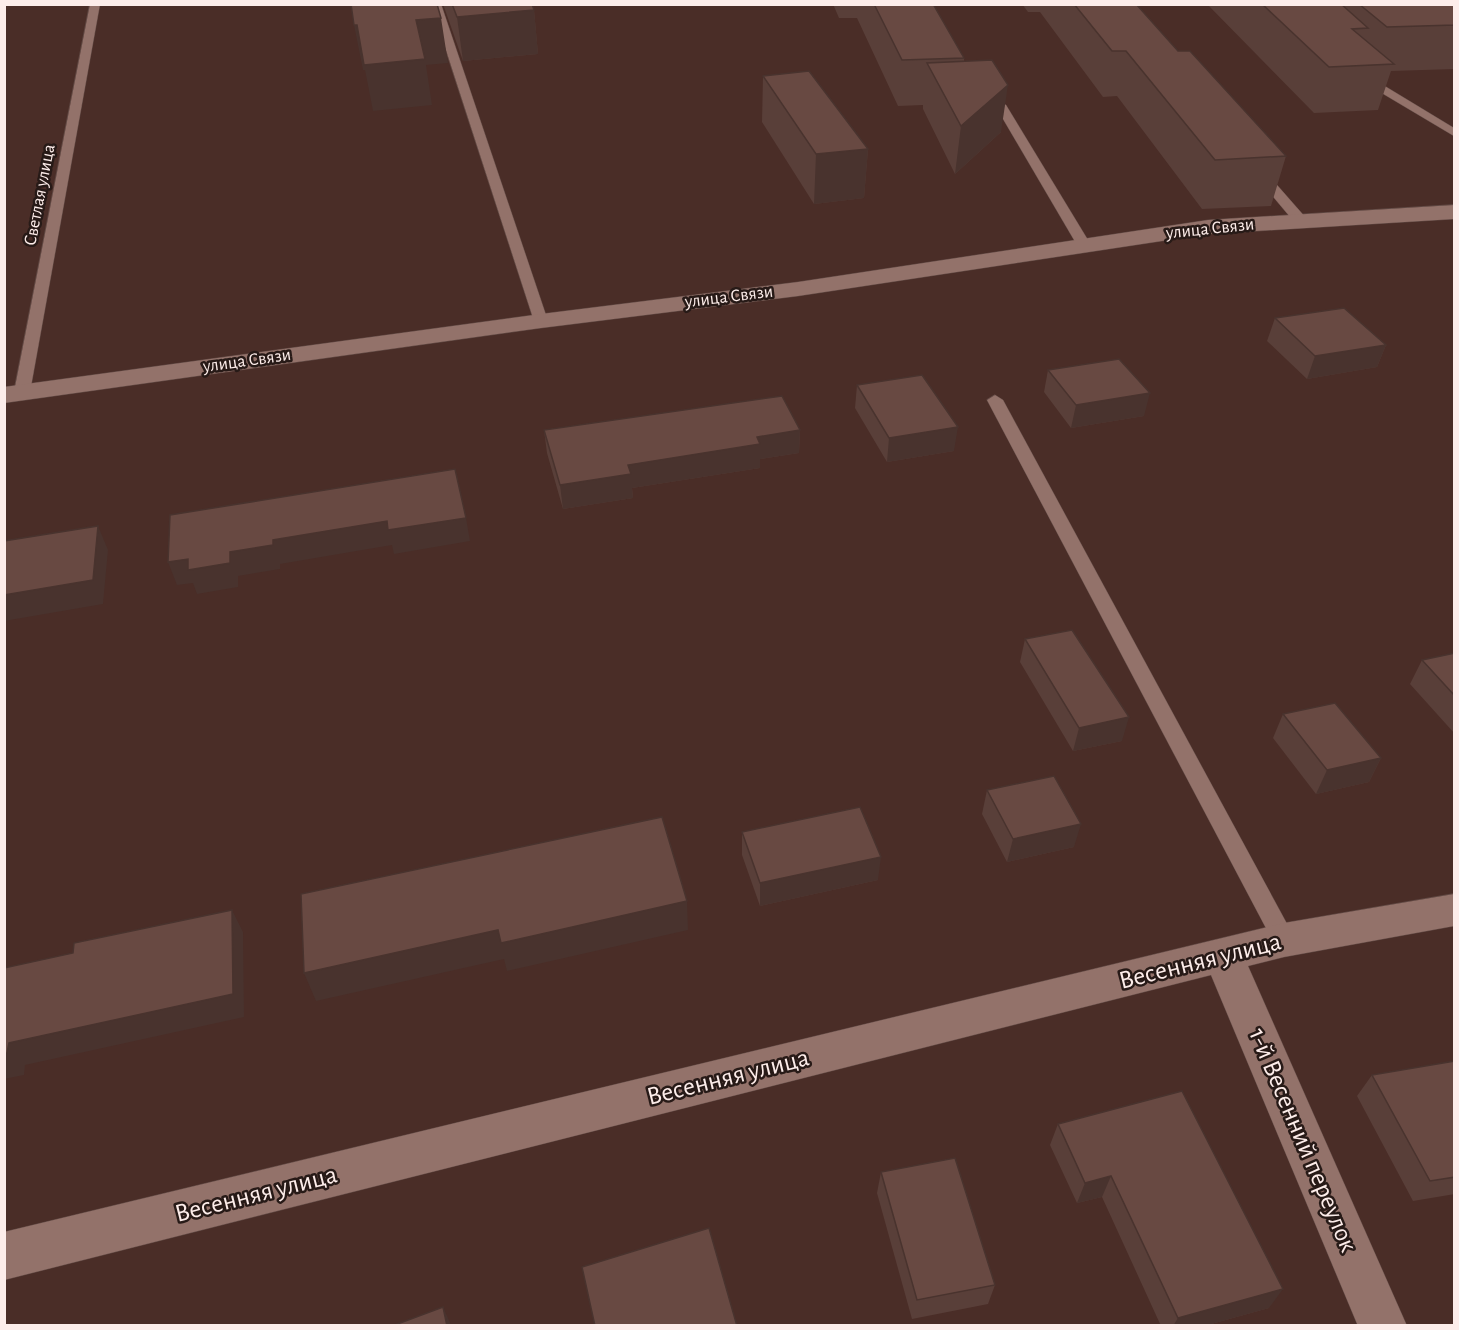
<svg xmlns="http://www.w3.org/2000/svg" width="1459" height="1330" font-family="'Alegreya Sans',sans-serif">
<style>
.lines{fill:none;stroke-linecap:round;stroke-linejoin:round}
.service-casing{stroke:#604944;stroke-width:1}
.minor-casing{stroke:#604944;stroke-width:1}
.service{fill:#93726a;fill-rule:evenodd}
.minor{fill:#93726a;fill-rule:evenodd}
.wall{fill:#593f39}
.shaded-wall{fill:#49332e}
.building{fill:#684942;stroke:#49332e;stroke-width:1.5}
.labels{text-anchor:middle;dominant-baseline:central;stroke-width:5;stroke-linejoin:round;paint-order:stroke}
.far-street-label{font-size:18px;fill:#fdedea;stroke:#271a17}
.near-street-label{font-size:26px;fill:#fdedea;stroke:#271a17}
</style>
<rect width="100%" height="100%" fill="#4a2d27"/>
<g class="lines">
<defs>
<g id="service">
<path d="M90 4H100L30 392 22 397 14 392Z"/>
<path d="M431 4H441L548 321 546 324H536L534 321Z"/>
<path d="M1366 71 1383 85 1454 128V136L1375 89 1361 74Z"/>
<path d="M983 93 1006 105 1091 245 1089 248H1079L1077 245 996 107 977 96Z"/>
<path d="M1258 167 1262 168 1306 218 1308 221 1306 224H1296L1254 174 1252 171Z"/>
<path d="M995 395 1003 400 1292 933 1296 940 1292 947 1284 950 1276 947 987 400Z"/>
</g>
<g id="minor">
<path d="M1454 205V219L1208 234 798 296 541 328 4 403V387L541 314 798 282 1208 220Z"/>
<path d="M1454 894V926L1284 957 1248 966 1407 1326H1358L1211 975 4 1280V1232L1284 923Z"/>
</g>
</defs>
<use href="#service" class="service-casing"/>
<use href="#minor" class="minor-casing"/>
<use href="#service" class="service"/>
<use href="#minor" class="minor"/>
</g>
<g class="wall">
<path d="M443 4H532L534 10 538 54 463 61Z"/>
<path d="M833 4H933L964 58V61L1001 132 955 174 923 109V105L898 106 857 18H839Z"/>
<path d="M1022 4H1136L1178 51 1286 156 1271 206 1202 209 1117 96 1103 97 1040 12H1028Z"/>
<path d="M1207 4H1455V69L1391 71 1378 110 1314 113Z"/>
<path d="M763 76 868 149 864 198 814 204 762 122Z"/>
<path d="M1275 318 1386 345 1377 367 1307 379 1267 341Z"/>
<path d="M1048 370 1144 416 1071 428 1044 392Z"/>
<path d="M857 385 954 451 887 462 855 408Z"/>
<path d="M544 430H800L799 453 760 459V468L632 488 633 498 563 509 547 453Z"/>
<path d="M1025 639 1122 741 1073 751 1020 662Z"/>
<path d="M1455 653V734L1410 684 1422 660Z"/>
<path d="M1283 714 1381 758 1369 782 1316 794 1273 738Z"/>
<path d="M987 790 1074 847 1007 862 982 814Z"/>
<path d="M742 832 878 880 760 906 742 855Z"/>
<path d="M1455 1061V1194L1413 1201 1357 1096 1372 1075Z"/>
<path d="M1058 1124 1269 1308 1204 1326H1161L1102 1197 1077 1203 1050 1145Z"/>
<path d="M881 1172 995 1285 988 1304 912 1319 877 1193Z"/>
</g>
<g class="shaded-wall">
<path d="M534 10 538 54 463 61 457 17Z"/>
<path d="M441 18 448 63 426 65 432 105 373 111 365 70H363L354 25Z"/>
<path d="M1008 85 1001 132 955 174 961 126Z"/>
<path d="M868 149 864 198 814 204 816 154Z"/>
<path d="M1386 345 1377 367 1307 379 1315 356Z"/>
<path d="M1150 393 1144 416 1071 428 1076 405Z"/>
<path d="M958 427 954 451 887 462 889 438Z"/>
<path d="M800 430 799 453 760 459V468L632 488 633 498 563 509 560 485 628 465 757 437Z"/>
<path d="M466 518 470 541 394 554 392 545 280 564V569L238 576V587L197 594 193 583 177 585 168 562 230 552 273 540 387 521Z"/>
<path d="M98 526 108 550 103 604 4 621V595Z"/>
<path d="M1129 717 1122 741 1073 751 1079 728Z"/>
<path d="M1381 758 1369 782 1316 794 1327 770Z"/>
<path d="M1081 824 1074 847 1007 862 1013 839Z"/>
<path d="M881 857 878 880 760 906V883Z"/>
<path d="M687 901 688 930 507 971 504 959 316 1001 304 973 498 930Z"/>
<path d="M232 910 243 932 244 1017 25 1065 24 1075 4 1079V1054L9 1043Z"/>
<path d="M1111 1176 1102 1197 1077 1203 1085 1183Z"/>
<path d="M1283 1289 1269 1308 1204 1326H1173L1178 1318Z"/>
<path d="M443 1307 451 1325V1326H447Z"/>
</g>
<g class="building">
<path d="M351 4H437L441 18 416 20 425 59 364 65 357 25H354Z"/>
<path d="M452 4H532L534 10 457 17Z"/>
<path d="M874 4H933L964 58 902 60Z"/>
<path d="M1074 4H1136L1178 51H1190L1286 156 1215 160 1126 51H1112Z"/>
<path d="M1262 4H1341L1368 28 1352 29 1394 64 1329 67Z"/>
<path d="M1359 4H1455V25L1387 27Z"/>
<path d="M992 60 1008 85 961 126 927 63Z"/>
<path d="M809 71 868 149 816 154 763 76Z"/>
<path d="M1344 308 1386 345 1315 356 1275 318Z"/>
<path d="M1119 359 1150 393 1076 405 1048 370Z"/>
<path d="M922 375 958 427 889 438 857 385Z"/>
<path d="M782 396 800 430 757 437 760 444 628 465 631 474 560 485 544 430Z"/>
<path d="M455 469 466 518 388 530 387 521 273 540V545L230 552V563L188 570V559L168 562 170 515Z"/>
<path d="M98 526 93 580 4 595V541Z"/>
<path d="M1072 630 1129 717 1079 728 1025 639Z"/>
<path d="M1455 653V696L1422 660Z"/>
<path d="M1335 703 1381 758 1327 770 1283 714Z"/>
<path d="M1054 776 1081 824 1013 839 987 790Z"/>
<path d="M860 807 881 857 760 883 742 832Z"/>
<path d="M662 817 687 901 501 943 498 930 304 973 301 894Z"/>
<path d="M232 910 233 994 9 1043 7 1053 4 1054V968L73 953 74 943Z"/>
<path d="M1455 1061V1177L1430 1181 1372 1075Z"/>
<path d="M1182 1091 1283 1289 1178 1318 1111 1176 1085 1183 1058 1124Z"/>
<path d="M955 1158 995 1285 917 1300 881 1172Z"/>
<path d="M709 1228 737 1326H595L582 1267Z"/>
<path d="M443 1307 447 1326H392Z"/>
</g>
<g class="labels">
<g class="far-street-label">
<text transform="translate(40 195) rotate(-79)">Светлая улица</text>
<text transform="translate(1210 229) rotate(-6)">улица Связи</text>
<text transform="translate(729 297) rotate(-7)">улица Связи</text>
<text transform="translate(247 361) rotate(-8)">улица Связи</text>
</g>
<g class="near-street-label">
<text transform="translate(1200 961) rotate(-14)">Весенняя улица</text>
<text transform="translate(728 1077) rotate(-14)">Весенняя улица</text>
<text transform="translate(1303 1140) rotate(67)">1-й Весенний переулок</text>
<text transform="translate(256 1194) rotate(-14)">Весенняя улица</text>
</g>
</g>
<rect width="1459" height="1330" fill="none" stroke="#fdedea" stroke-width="12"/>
</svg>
